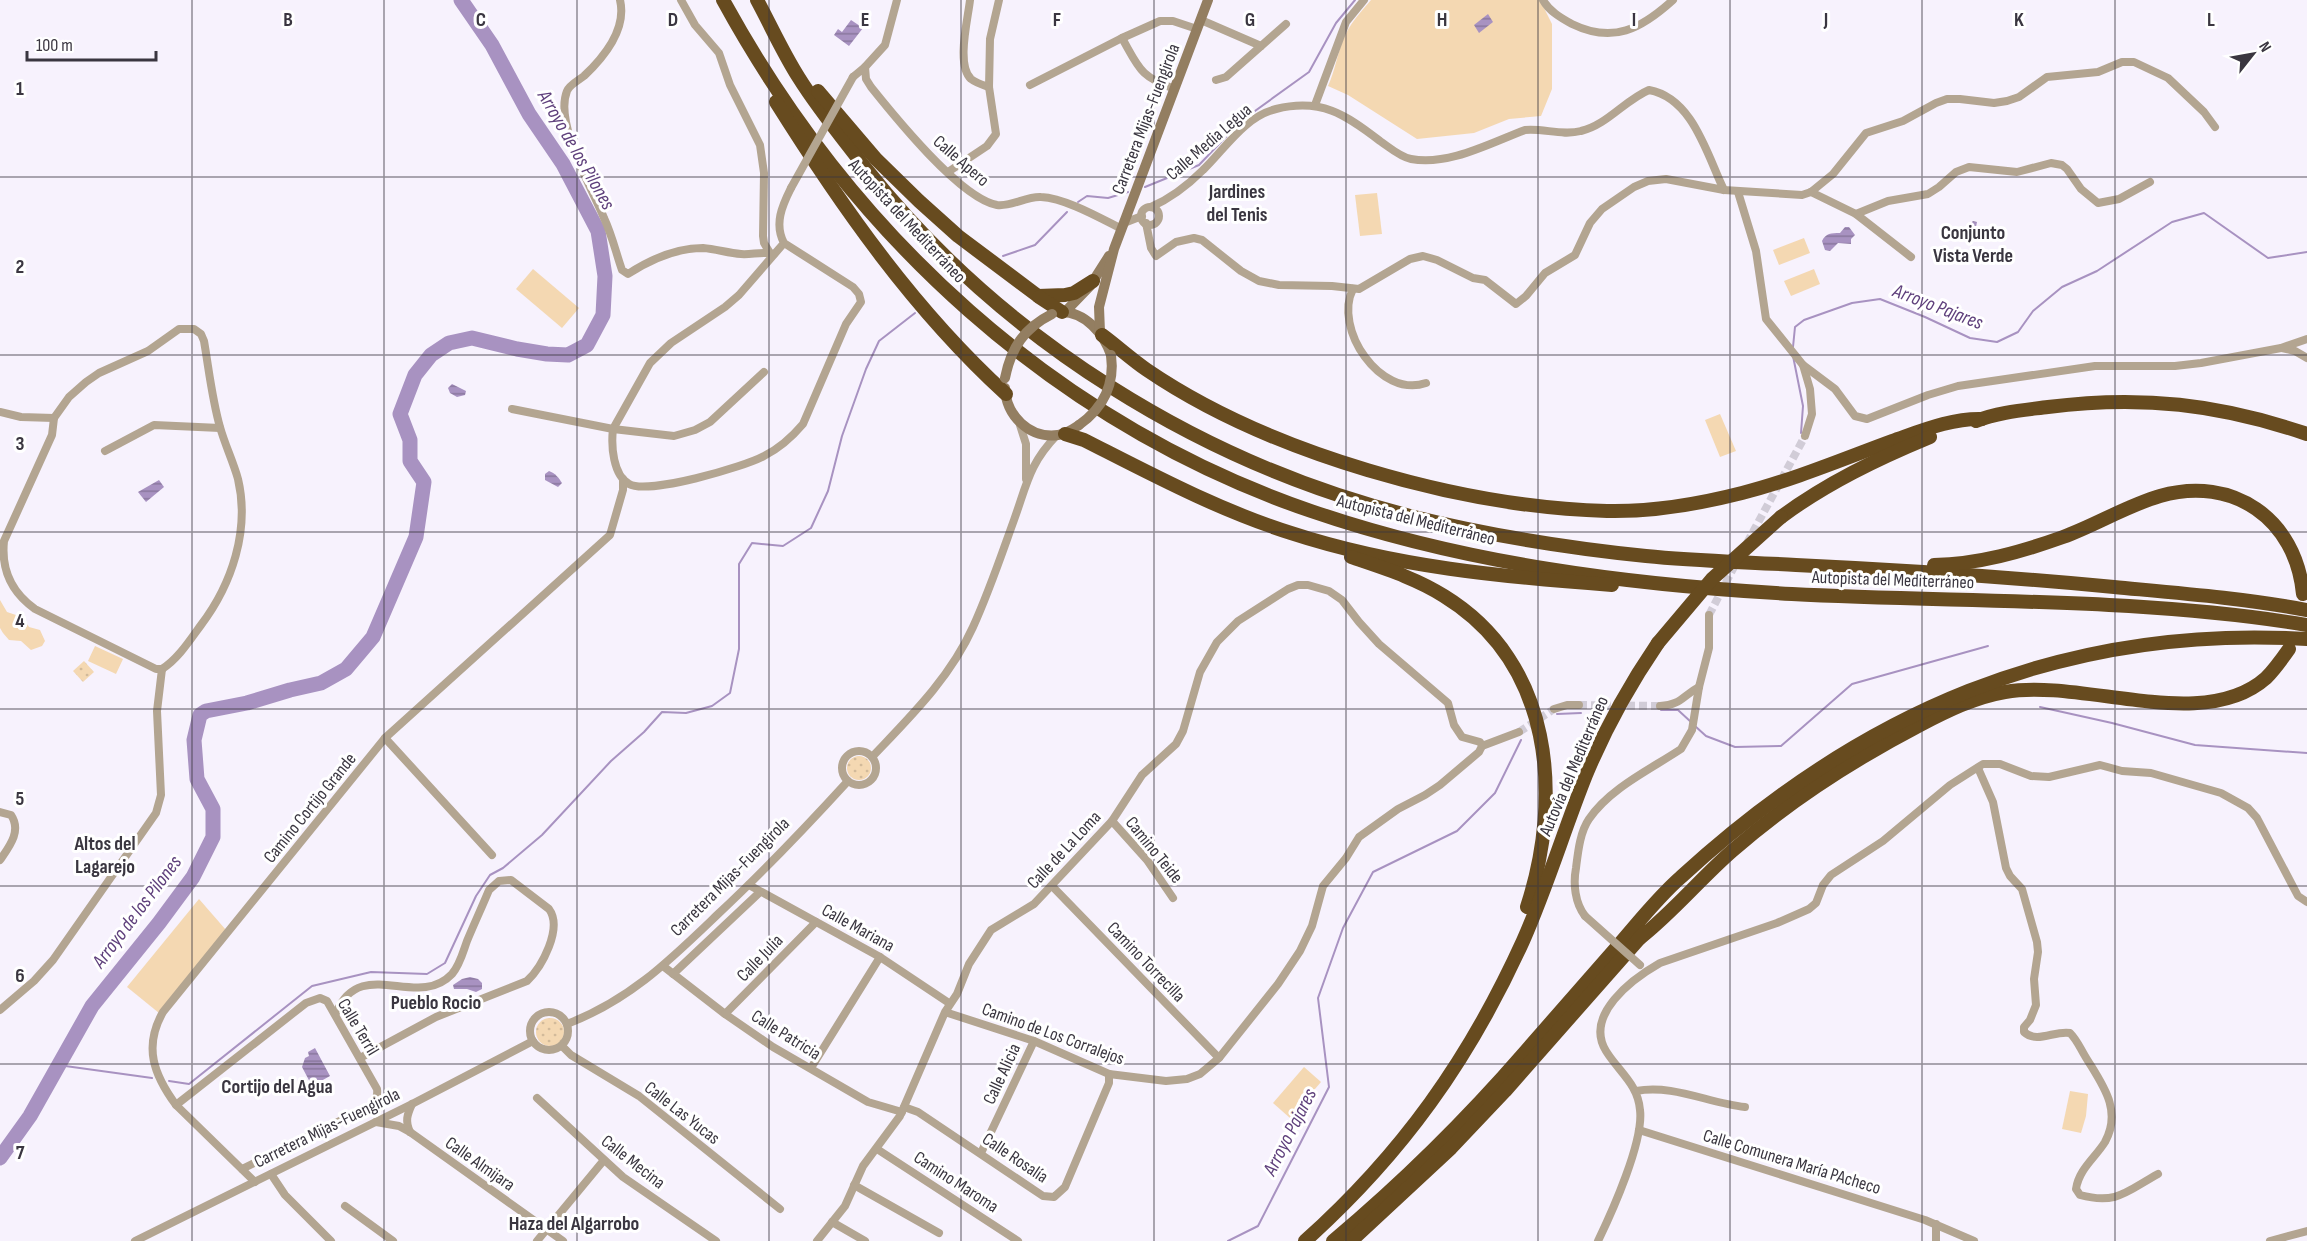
<svg xmlns="http://www.w3.org/2000/svg" width="2307" height="1241" font-family="'Sofia Sans Condensed',sans-serif">
<style>
.grass{fill:url(#grass-dots)}
.garden{fill:#f4d8b2}
.water{fill:url(#water-rules)}
.lines{fill:none;stroke-linecap:round;stroke-linejoin:round}
.stream{stroke:#a892c1;stroke-width:2}
.river{stroke:#a892c1;stroke-width:15}
.street-tunnel{stroke:#d1ccd7;stroke-width:8;stroke-dasharray:8 4;stroke-linecap:butt}
.street{stroke:#b3a591;stroke-width:8}
.secondary{stroke:#937e61;stroke-width:10}
.highway{stroke:#674b1f;stroke-width:14}
.street-bridge{stroke:#b3a591;stroke-width:8}
.secondary-bridge{stroke:#937e61;stroke-width:10}
.highway-bridge{stroke:#674b1f;stroke-width:14}
.grid{fill:none;stroke:#3a3640;stroke-width:1.5;stroke-opacity:0.55}
.labels{text-anchor:middle;dominant-baseline:central;stroke-width:6;stroke-linejoin:round;paint-order:stroke}
.street-label{font-size:18px;fill:#3a3640;stroke:#fff}
.water-label{font-size:20px;font-style:italic;fill:#5f407c;stroke:#fff}
.neighbourhood-label{font-size:20px;font-weight:bold;fill:#3a3640;stroke:#fff}
.grid-label{font-size:20px;text-anchor:middle;font-weight:bold;fill:#3a3640;stroke:#fff;stroke-width:6;stroke-linejoin:round;paint-order:stroke}
</style>
<defs>
<pattern id="grass-dots" width="8" height="8" patternUnits="userSpaceOnUse" patternTransform="scale(1.5)"><rect width="8" height="8" fill="#f4d8b2"/><path d="M2 2h.1M6 6h.1" fill="none" stroke="#d2ba9a" stroke-width="1.8" stroke-linecap="round"/></pattern>
<pattern id="water-rules" width="6" height="5" patternUnits="userSpaceOnUse" patternTransform="scale(1.5)"><rect width="6" height="5" fill="#a892c1"/><path d="M0 2.5h6" fill="none" stroke="#8a789e"/></pattern>
</defs>
<rect width="100%" height="100%" fill="#f7f2fd"/>
<g class="grass">
<path d="M84 661 94 672 83 682 73 671Z"/>
<circle cx="859" cy="768" r="12"/>
<circle cx="550" cy="1032" r="14"/>
</g>
<g class="garden">
<path d="M1371 0H1540L1552 24V89L1541 116 1509 119 1474 133 1417 139 1348 95 1328 86C1335 71 1337 55 1343 40 1349 24 1361 12 1371 0Z"/>
<path d="M1377 193 1382 234 1360 236 1355 195Z"/>
<path d="M1804 238 1810 253 1779 265 1773 250Z"/>
<path d="M533 269 579 308 562 328 516 289Z"/>
<path d="M1814 269 1820 284 1791 296 1784 281Z"/>
<path d="M1720 414 1736 451 1720 457 1705 420Z"/>
<path d="M0 600 7 612 22 617 29 627 40 630 45 641 42 646 31 650 21 641 9 640 3 633 0 628Z"/>
<path d="M95 646 123 659 116 674 88 661Z"/>
<path d="M199 899 226 930 159 1013 127 987Z"/>
<path d="M1304 1067 1321 1082 1290 1118 1273 1103Z"/>
<path d="M2070 1091 2088 1094 2086 1116 2081 1133 2062 1129Z"/>
</g>
<g class="water">
<path d="M1488 14 1493 22 1479 33 1474 25Z"/>
<path d="M851 20 863 28 849 46 834 35 838 29 842 32Z"/>
<path d="M1973 221 1977 222 1975 232 1967 233 1962 237 1959 236 1957 228 1961 226 1967 227Z"/>
<path d="M1845 227H1849L1855 235 1851 239V244L1838 243 1830 251 1825 250 1822 241C1826 233 1831 233 1840 233Z"/>
<path d="M452 384 466 391 465 395 457 397 450 393 448 388Z"/>
<path d="M549 471C555 473 559 478 562 483L558 487 545 480V474Z"/>
<path d="M159 480 164 487 146 502 138 492Z"/>
<path d="M470 977 478 979 482 983V989L476 992 467 989H454L453 985 462 979Z"/>
<path d="M315 1048 330 1076 312 1086 302 1067 305 1058 309 1056 308 1052Z"/>
</g>
<g class="lines">
<g class="stream">
<path d="M1145 187 1199 165 1241 121 1309 72 1336 23 1355 0"/>
<path d="M1078 202 1087 196 1108 198 1128 192"/>
<path d="M1003 256 1035 245 1067 212"/>
<path d="M1793 347 1795 327 1804 320 1852 303 1880 299 1925 317 1970 338 1997 342 2018 332 2033 311 2062 287 2097 271 2172 222 2204 213 2268 258 2307 252"/>
<path d="M1793 356 1803 406 1801 433"/>
<path d="M2040 707 2112 723 2195 745 2307 753"/>
<path d="M1661 710H1678L1691 722"/>
<path d="M1557 714 1581 713"/>
<path d="M1695 726 1706 736 1735 747 1781 746 1852 684 1988 646"/>
<path d="M58 1065 152 1078"/>
<path d="M169 1081 189 1084 312 986 371 972 427 974 445 963 476 896 490 875 503 868 542 835 611 761 644 732 662 712 686 713 712 706 730 693 739 649V564L752 543 783 546 811 528 828 491 842 436 866 369 879 341 915 313"/>
<path d="M1228 1241 1258 1226 1329 1087 1318 998 1343 928 1373 872 1457 831 1495 793 1521 740"/>
</g>
<path class="river" d="M0 1158 30 1116 92 1006 159 923 193 877 213 837V809L197 779 194 740 200 715 206 711 247 703 290 690 321 683 346 669 373 637 416 537 424 482 410 461V440L400 414 415 375 431 355 449 343 472 338 517 349 547 354 568 355 587 345 603 315 605 276 598 231 563 164 529 114 492 45 461 0"/>
<g class="street-tunnel">
<path d="M1747 543 1805 436"/>
<path d="M1709 615 1737 561"/>
<path d="M1579 705 1660 706"/>
<path d="M1519 732 1554 709"/>
</g>
<g class="street">
<path d="M620 0C627 29 603 58 584 76 579 80 569 85 567 91 554 123 592 188 604 218 612 235 616 253 622 270L628 274C651 259 675 248 703 248 716 249 728 253 741 254 751 255 764 251 774 254"/>
<path d="M681 0 695 25 719 53 730 85 760 145 764 173 763 236 764 243 770 253"/>
<path d="M970 0C968 19 956 65 971 79 976 83 983 85 989 87"/>
<path d="M1543 0C1549 11 1561 18 1572 24 1613 44 1641 29 1673 0"/>
<path d="M1201 20 1261 46"/>
<path d="M1122 38C1139 68 1140 77 1175 89"/>
<path d="M865 67 885 45 897 0"/>
<path d="M853 77 865 67 866 79 871 87C895 117 960 198 997 205 1012 207 1026 196 1041 197 1065 198 1100 218 1122 229"/>
<path d="M1216 80 1226 77 1286 24"/>
<path d="M1030 85 1122 38 1160 21H1173L1197 29"/>
<path d="M1315 105 1346 22 1364 0"/>
<path d="M948 172 987 146 996 134 989 87 990 39 999 0"/>
<path d="M1738 192 1756 251 1766 319 1803 365 1810 389 1812 414 1805 436"/>
<path d="M1811 192 1856 214 1888 201 1928 194 1939 187 1956 172 1969 167 2017 172 2051 163 2062 165 2067 169 2081 189 2098 203 2119 199 2150 182"/>
<path d="M1151 207C1169 199 1189 184 1203 170 1225 149 1244 117 1276 109 1321 98 1345 114 1380 141 1389 147 1400 157 1411 159 1449 166 1490 143 1525 130 1543 128 1562 136 1581 131 1607 125 1625 100 1649 90 1693 98 1707 155 1724 190"/>
<circle cx="1150" cy="216" r="9"/>
<path d="M1856 214 1911 257"/>
<path d="M1124 223 1142 216"/>
<path d="M1146 223 1151 248 1156 256 1176 242 1194 238 1202 240 1241 271 1259 281 1279 285 1332 286 1359 289 1410 259 1423 256 1437 260 1473 278 1485 280 1516 304 1526 296 1545 273 1575 255 1590 223 1602 209 1634 187 1648 181 1666 179 1724 190 1802 195 1811 192 1833 174 1866 133 1903 121 1936 103 1947 99H1960L1994 103 2007 101 2019 97 2047 77 2098 72 2122 62H2134L2168 78 2204 112 2215 127"/>
<path d="M784 243 853 287 859 294 861 302 846 324 803 424C792 437 780 448 764 456 744 467 648 495 629 484 613 475 611 446 613 429L650 363 671 343 725 307 739 295 784 243C774 224 782 206 791 188"/>
<path d="M1353 289C1333 328 1380 399 1426 383"/>
<path d="M2282 348 2295 351 2307 358"/>
<path d="M1803 365 1835 389 1855 416 1867 419 1928 395 1958 386 2095 366H2175L2201 363 2281 348 2307 339"/>
<path d="M512 409 613 429 674 436 695 430 710 422 764 372"/>
<path d="M0 412 21 417 54 418 69 397 86 382 99 373 148 351 179 329H194L201 334 204 341C209 370 212 399 220 427 225 445 233 461 238 479 250 530 232 584 201 625 190 640 178 659 162 669"/>
<path d="M54 418 52 435 4 541C1 570 11 592 35 609L156 669H162"/>
<path d="M1019 422 1026 444V479"/>
<path d="M105 451 154 425 220 428"/>
<path d="M1660 706C1681 705 1682 696 1699 687"/>
<path d="M1554 709 1567 705H1579"/>
<path d="M385 738 492 855"/>
<path d="M1482 746 1519 732"/>
<circle cx="859" cy="768" r="17"/>
<path d="M872 757C910 717 950 678 973 627 989 592 1001 556 1014 520 1027 484 1029 464 1057 435"/>
<path d="M1978 768 1993 802 2006 868 2010 876 2022 889 2037 942 2038 952 2034 979 2036 1005 2030 1020 2024 1027V1032C2037 1044 2055 1030 2070 1033 2077 1040 2080 1048 2085 1056 2101 1083 2123 1109 2105 1142 2095 1158 2079 1169 2076 1189L2080 1195C2117 1205 2127 1191 2158 1174"/>
<path d="M0 812 11 815C22 831 9 847 0 860"/>
<path d="M1112 821 1147 860 1173 898"/>
<path d="M749 885 880 957 949 1003"/>
<path d="M1052 886 1219 1058"/>
<path d="M1585 916C1575 903 1573 884 1576 868 1578 852 1580 832 1589 819 1610 788 1651 769 1681 749L1692 730 1699 687 1709 648V615"/>
<path d="M663 966 725 1014 773 1047 868 1102 902 1112"/>
<path d="M673 974 760 892"/>
<path d="M0 1010 34 981 53 960 156 813 161 795 157 711 162 669"/>
<circle cx="549" cy="1031" r="19"/>
<path d="M336 1013C361 954 417 1011 452 974 460 965 463 952 467 941 474 924 482 907 489 890L499 881 511 880 549 909C563 928 542 967 527 981L436 1017 360 1058"/>
<path d="M725 1014 816 922"/>
<path d="M567 1024C630 1000 670 960 717 915 763 872 806 827 848 781"/>
<path d="M562 1046 571 1055 639 1096 780 1209"/>
<path d="M811 1068 880 957"/>
<path d="M1636 1091C1673 1084 1708 1103 1745 1107"/>
<path d="M537 1098 623 1177 716 1241"/>
<path d="M176 1105 306 1003 320 998 327 1001 377 1089C378 1096 376 1100 370 1106L242 1169"/>
<path d="M904 1107 918 1112 1043 1196 1054 1197 1065 1187 1109 1083V1074"/>
<path d="M376 1122 399 1126 410 1132 563 1241"/>
<path d="M1639 1130 1925 1220 1974 1241"/>
<path d="M410 1132C405 1121 407 1115 412 1104"/>
<path d="M877 1149 1018 1241"/>
<path d="M981 1153 1034 1041"/>
<path d="M271 1174 285 1195 331 1241"/>
<path d="M255 1182 176 1105C154 1075 143 1047 163 1012L385 738 610 535 623 490V479"/>
<path d="M854 1185 939 1233"/>
<path d="M345 1206 393 1241"/>
<path d="M832 1222 865 1241"/>
<path d="M135 1241 412 1104 533 1041"/>
<path d="M537 1241 604 1160"/>
<path d="M817 1241 845 1206 863 1166 900 1116 945 1012 957 994 969 964 991 930 1034 904 1112 821 1142 775 1176 744 1183 731 1200 672 1217 642 1238 621 1288 589 1298 585H1308L1329 591 1342 600 1359 622 1379 644 1448 703 1454 725 1462 737 1480 742 1482 746 1479 752 1440 785 1425 795 1398 809 1359 837 1346 858 1323 886 1312 926 1300 951 1278 984 1219 1058 1200 1074 1187 1079 1166 1081 1109 1074 1034 1041 945 1012"/>
<path d="M1598 1241C1612 1212 1644 1141 1640 1110 1638 1084 1619 1072 1606 1051 1584 1015 1632 979 1660 963L1777 923 1809 909 1816 903 1823 885 1831 875 1883 841 1950 785 1983 764H2000L2031 776 2049 777 2100 765 2122 771 2151 773 2221 793 2248 808 2257 818 2298 896 2307 902"/>
<path d="M1936 1241V1224"/>
<path d="M2270 1241 2307 1231"/>
</g>
<g class="secondary">
<path d="M1060 312C1085 311 1104 334 1111 355"/>
<path d="M1065 312 1090 286 1109 256"/>
<path d="M1100 332 1099 307 1114 249 1208 0"/>
<path d="M1005 388C1006 415 1029 439 1058 435 1066 434 1073 429 1079 425"/>
</g>
<g class="highway">
<path d="M723 0C852 236 1055 423 1311 511 1465 564 1630 585 1792 594 1963 603 2137 597 2307 625"/>
<path d="M757 0C771 26 783 53 799 78 819 110 844 140 867 170 1003 340 1200 463 1410 516 1487 535 1567 548 1646 556 1695 561 1746 562 1796 565 1902 570 2008 577 2114 587 2178 593 2243 598 2307 610"/>
<path d="M818 91 876 159 919 201 958 236 1038 296 1065 295 1074 293 1093 281"/>
<path d="M776 102C842 207 914 310 1006 394"/>
<path d="M1039 297 1062 312"/>
<path d="M1102 335C1117 346 1131 359 1147 370 1269 453 1460 507 1607 511 1652 512 1699 504 1742 493 1793 480 1843 459 1892 441 1921 431 1952 418 1982 419"/>
<path d="M1976 421C1998 412 2025 410 2048 407 2141 395 2219 404 2307 434"/>
<path d="M1065 434 1084 440C1151 474 1218 510 1291 533 1395 567 1503 577 1612 585"/>
<path d="M1781 517C1827 483 1877 459 1930 437"/>
<path d="M1351 557C1383 568 1416 578 1444 596 1553 663 1563 796 1527 907"/>
<path d="M1934 565C1979 564 2021 552 2063 537 2096 525 2126 506 2160 496 2233 475 2296 519 2303 594"/>
<path d="M1640 938C1673 912 1700 879 1732 851 1789 801 1853 760 1920 725 1947 711 1975 697 2005 692 2083 678 2203 734 2266 678 2275 669 2282 659 2289 649"/>
<path d="M1305 1241C1402 1154 1469 1060 1523 941 1547 887 1564 830 1586 775 1605 729 1630 684 1658 643"/>
<path d="M1333 1241C1402 1183 1466 1120 1525 1052 1556 1017 1586 982 1616 948 1637 924 1657 898 1681 877 1860 713 2061 624 2307 639"/>
<path d="M1351 1241 1451 1148 1505 1091 1645 932"/>
</g>
<g class="street-bridge">
<path d="M791 188 853 77"/>
<path d="M1585 916 1640 965"/>
</g>
<g class="secondary-bridge">
<path d="M1005 378C1011 348 1024 328 1052 314"/>
<path d="M1079 425C1103 408 1115 385 1111 355"/>
</g>
<path class="highway-bridge" d="M1658 643 1712 579 1781 517"/>
</g>
<path class="grid" d="M192 0V1241M384 0V1241M577 0V1241M769 0V1241M961 0V1241M1154 0V1241M1346 0V1241M1538 0V1241M1730 0V1241M1922 0V1241M2115 0V1241M0 177H2307M0 355H2307M0 532H2307M0 709H2307M0 886H2307M0 1064H2307"/>
<g class="labels">
<g class="street-label">
<text transform="translate(1146 119) rotate(-69)">Carretera Mijas-Fuengirola</text>
<text transform="translate(1209 142) rotate(-41)">Calle Media Legua</text>
<text transform="translate(961 161) rotate(41)">Calle Apero</text>
<text transform="translate(907 221) rotate(47)">Autopista del Mediterráneo</text>
<text transform="translate(1416 520) rotate(14)">Autopista del Mediterráneo</text>
<text transform="translate(1893 580) rotate(2)">Autopista del Mediterráneo</text>
<text transform="translate(1574 766) rotate(-67)">Autovía del Mediterráneo</text>
<text transform="translate(310 808) rotate(-51)">Camino Cortijo Grande</text>
<text transform="translate(1064 850) rotate(-47)">Calle de La Loma</text>
<text transform="translate(1154 850) rotate(51)">Camino Teide</text>
<text transform="translate(730 877) rotate(-45)">Carretera Mijas-Fuengirola</text>
<text transform="translate(858 928) rotate(29)">Calle Mariana</text>
<text transform="translate(760 958) rotate(-46)">Calle Julia</text>
<text transform="translate(1146 962) rotate(46)">Camino Torrecilla</text>
<text transform="translate(358 1027) rotate(59)">Calle Terril</text>
<text transform="translate(1053 1034) rotate(20)">Camino de Los Corralejos</text>
<text transform="translate(786 1035) rotate(32)">Calle Patricia</text>
<text transform="translate(1002 1074) rotate(-65)">Calle Alicia</text>
<text transform="translate(682 1113) rotate(38)">Calle Las Yucas</text>
<text transform="translate(327 1128) rotate(-26)">Carretera Mijas-Fuengirola</text>
<text transform="translate(1015 1158) rotate(34)">Calle Rosalía</text>
<text transform="translate(633 1162) rotate(38)">Calle Mecina</text>
<text transform="translate(1792 1162) rotate(17)">Calle Comunera María PAcheco</text>
<text transform="translate(480 1164) rotate(35)">Calle Almijara</text>
<text transform="translate(956 1182) rotate(33)">Camino Maroma</text>
</g>
<g class="water-label">
<text transform="translate(576 150) rotate(60)">Arroyo de los Pilones</text>
<text transform="translate(1938 307) rotate(21)">Arroyo Pajares</text>
<text transform="translate(137 912) rotate(-53)">Arroyo de los Pilones</text>
<text transform="translate(1290 1132) rotate(-63)">Arroyo Pajares</text>
</g>
<g class="neighbourhood-label">
<text x="1237" y="192">Jardines<tspan x="1237" dy="23">del Tenis</tspan></text>
<text x="1973" y="233">Conjunto<tspan x="1973" dy="23">Vista Verde</tspan></text>
<text x="105" y="844">Altos del<tspan x="105" dy="23">Lagarejo</tspan></text>
<text x="436" y="1003">Pueblo Rocio</text>
<text x="277" y="1087">Cortijo del Agua</text>
<text x="574" y="1224">Haza del Algarrobo</text>
</g>
</g>
<g class="grid-label">
<text x="288" y="26">B</text>
<text x="481" y="26">C</text>
<text x="673" y="26">D</text>
<text x="865" y="26">E</text>
<text x="1057" y="26">F</text>
<text x="1250" y="26">G</text>
<text x="1442" y="26">H</text>
<text x="1634" y="26">I</text>
<text x="1826" y="26">J</text>
<text x="2019" y="26">K</text>
<text x="2211" y="26">L</text>
<text x="20" y="95">1</text>
<text x="20" y="273">2</text>
<text x="20" y="450">3</text>
<text x="20" y="627">4</text>
<text x="20" y="805">5</text>
<text x="20" y="982">6</text>
<text x="20" y="1159">7</text>
</g>
<g transform="translate(2253 54) rotate(59)" stroke="#ffffff" stroke-width="4.5" paint-order="stroke">
<path d="M0-4.5L10 22L0 15L-10 22Z" fill="#3a3640"/>
<text y="-9" font-size="16" font-weight="bold" text-anchor="middle" fill="#3a3640">N</text>
</g>
<path d="M27 51v9h129v-9" fill="none" stroke="#3a3640" stroke-width="3"/>
<text x="36" y="51" font-size="18" fill="#3a3640" stroke="#ffffff" stroke-width="4.5" paint-order="stroke">100 m</text>
</svg>
